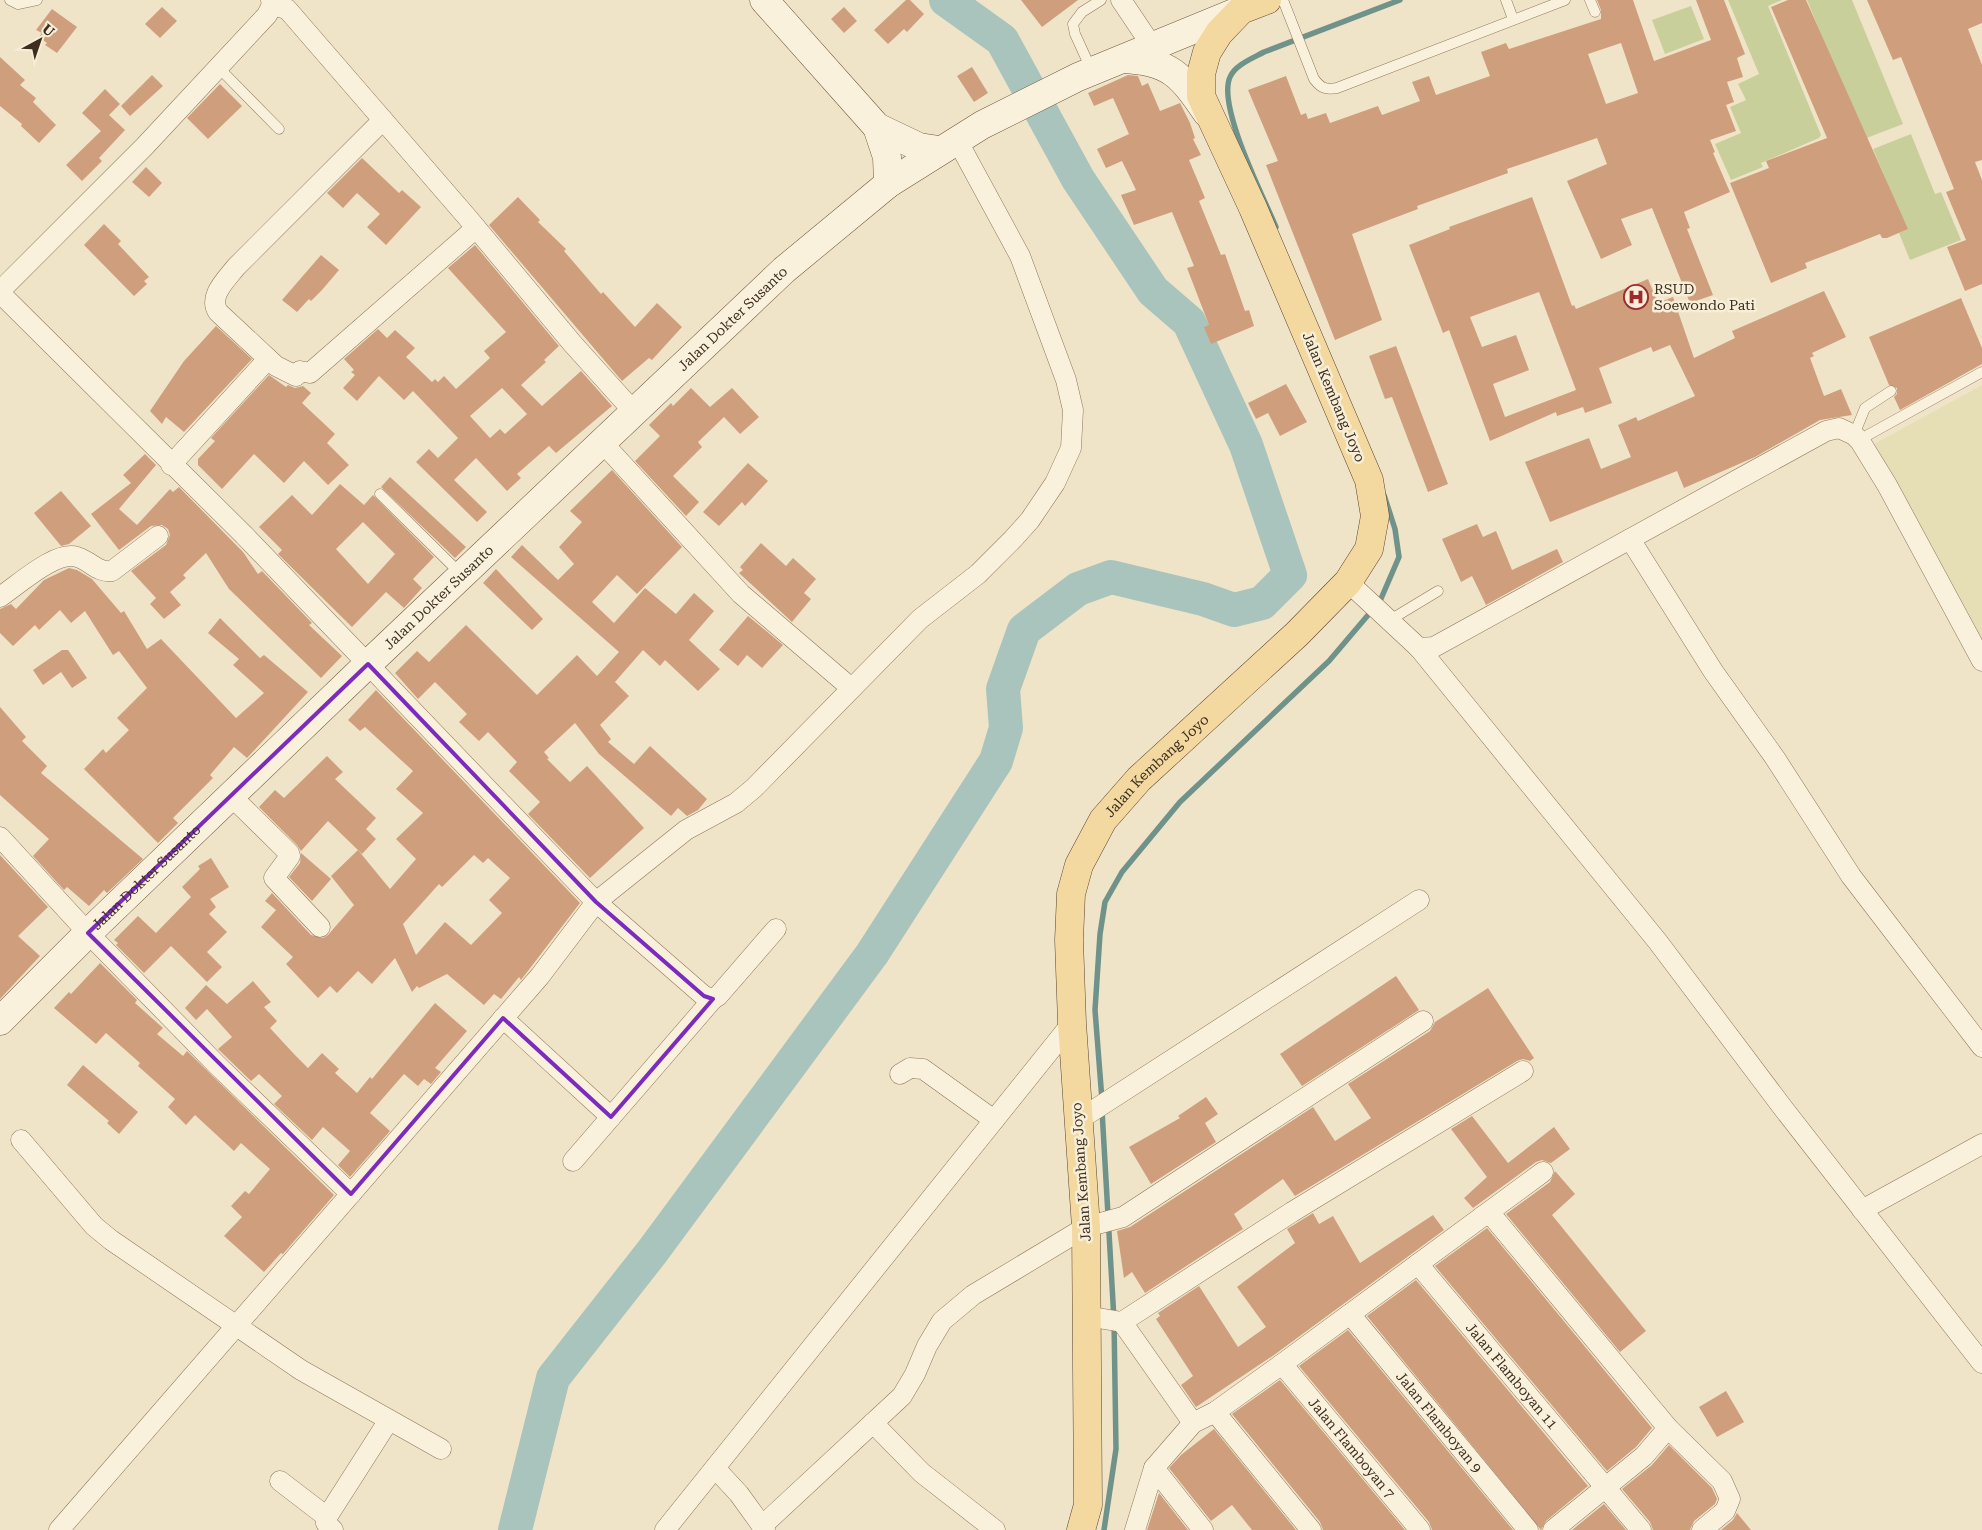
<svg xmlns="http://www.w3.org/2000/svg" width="1982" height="1530" font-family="'Roboto Serif',serif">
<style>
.farmland{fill:#e6deb5}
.green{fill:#c9cf9b}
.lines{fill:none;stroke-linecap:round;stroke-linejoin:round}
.stream{stroke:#6f938a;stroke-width:5.5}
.river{stroke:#a9c4bc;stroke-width:34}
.building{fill:#cf9f7d;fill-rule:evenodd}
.lane-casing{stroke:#8d765c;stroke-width:11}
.street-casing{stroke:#8d765c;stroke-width:21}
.secondary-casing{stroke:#6f573f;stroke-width:29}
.primary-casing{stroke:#5b4430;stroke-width:29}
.lane{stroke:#faf1dc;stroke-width:10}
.street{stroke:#faf1dc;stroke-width:20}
.secondary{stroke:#faf1dc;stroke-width:28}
.primary{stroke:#f3d9a0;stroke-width:28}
.marked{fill:none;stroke:#7b2cbf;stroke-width:4;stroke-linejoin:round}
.labels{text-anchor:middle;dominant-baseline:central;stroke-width:5;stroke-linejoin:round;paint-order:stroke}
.poi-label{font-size:14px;fill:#3d2e20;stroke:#f7eed8;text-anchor:start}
.street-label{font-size:14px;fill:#3d2e20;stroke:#f7eed8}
</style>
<rect width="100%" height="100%" fill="#f0e4c8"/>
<path class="farmland" d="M1982 385V643L1869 447Z"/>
<g class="green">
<path d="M1728 0H1782L1768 6 1821 135 1819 138 1761 163 1763 167 1731 180 1715 144 1741 133 1730 107 1746 100 1738 84 1759 74Z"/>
<path d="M1807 0H1852L1903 124 1864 139Z"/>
<path d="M1691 6 1704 39 1665 54 1652 20Z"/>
<path d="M1911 134 1935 194 1941 192 1961 240 1910 260 1899 233 1907 229 1873 149Z"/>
</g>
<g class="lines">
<g class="stream">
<path d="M1276 227C1263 196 1217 106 1230 77 1235 65 1253 58 1264 52L1400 0"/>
<path d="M1102 1100 1095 1010 1100 934 1105 902 1122 872 1180 802 1329 661 1380 601 1399 557 1395 529 1384 495"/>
<path d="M1102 1110 1114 1320 1116 1449 1104 1530"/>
</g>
<path class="river" d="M515 1530 553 1378 652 1252 872 954 996 761 1006 728 1003 689 1024 630 1078 589 1111 577 1203 599 1234 610 1262 603 1290 575 1246 445 1189 322 1153 291 1078 179 1002 40 946 0"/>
</g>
<g class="building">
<path d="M906 0H910L924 14 907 32 904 29 888 44 874 30Z"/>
<path d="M1021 0H1078L1042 27Z"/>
<path d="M1597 0H1633L1654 61 1711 40 1696 0H1724L1745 54 1737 58 1743 77 1727 82 1734 102 1726 105 1736 131 1710 140 1715 152 1713 153 1730 192 1684 212 1690 228 1687 229 1713 295 1690 303 1652 208 1621 219 1632 245 1601 259 1567 181 1607 164 1597 138 1507 169 1508 173 1417 206 1418 209 1352 234 1382 320 1335 340 1266 165 1278 161 1248 90 1286 76 1301 115 1306 113 1308 119 1326 113 1330 123 1378 106 1382 115 1420 101 1412 82 1429 76 1436 95 1490 76 1481 52 1506 43 1509 49 1601 19V10ZM1621 43 1638 93 1606 104 1588 54Z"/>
<path d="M1788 0H1806L1908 229 1887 238H1882L1880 234 1842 249 1805 263 1807 268 1771 283 1730 183 1769 168 1766 161 1827 138 1771 7Z"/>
<path d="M1867 0H1982V23L1968 29 1982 65V160L1975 162 1982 180V284L1965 291 1947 247 1966 240 1946 192 1954 189 1901 57 1893 60Z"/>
<path d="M162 7 177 21 160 38 145 24Z"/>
<path d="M844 7 857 21 844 33 831 19Z"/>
<path d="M52 9 77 27 57 53 45 45 47 43 39 37 42 33 36 30Z"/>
<path d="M0 57 25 80 20 85 36 98 33 102 56 125 39 143 21 126 22 124 0 106Z"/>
<path d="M972 67 988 93 974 102 957 76Z"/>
<path d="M152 75 163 86 130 116 121 106Z"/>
<path d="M1128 75 1138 76 1142 86 1148 83 1160 111 1180 103 1190 123 1195 138 1193 139 1201 155 1189 160 1205 198 1199 201 1221 255 1225 254 1245 311 1249 310 1254 326 1211 344 1204 327 1209 325 1187 268 1194 266 1172 212 1134 225 1121 195 1136 190 1122 161 1106 168 1097 149 1129 134 1113 98 1094 106 1088 93Z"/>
<path d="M220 84 242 106 208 139 187 118Z"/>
<path d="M105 89 120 104 109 115 125 130 99 158 102 161 82 181 66 165 101 131 82 113Z"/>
<path d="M362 158 399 193 402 190 421 207 386 245 367 227 380 214 357 193 343 208 327 193Z"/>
<path d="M146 167 162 183 149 197 132 182Z"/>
<path d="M518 197 540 220 538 222 566 249 564 251 601 294 603 292 635 327 657 303 682 327 652 360 649 358 622 381 489 225Z"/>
<path d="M1532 197 1572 306 1574 305 1576 309 1648 279 1658 303 1673 297 1694 358 1735 338 1732 331 1824 291 1846 337 1812 353 1814 356 1810 358 1824 396 1841 389 1852 415 1820 420 1755 457 1684 488 1677 471 1550 522 1525 462 1589 438 1601 469 1631 457 1618 425 1636 417 1638 421 1695 396 1670 345 1653 352 1651 347 1599 368 1612 403 1585 413 1583 407 1557 416 1556 412 1490 441 1449 330 1443 333 1409 245 1450 229 1449 227ZM1539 292 1576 390 1505 417 1493 384 1529 370 1516 335 1482 347 1470 317Z"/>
<path d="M104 224 121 241 118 244 149 277 144 281 147 284 134 296 84 245Z"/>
<path d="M475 245 559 346 544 360 546 362 521 385 542 406 581 371 612 406 556 453 549 446 517 474 521 478 507 491 476 458 454 480 487 512 477 522 416 462 429 449 438 458 458 438 413 391 404 400 379 376 357 401 343 388 355 375 351 372 354 370 344 359 378 329 387 338 395 330 415 348 406 357 432 382 435 379 438 382 444 376 456 389 490 358 484 351 506 332 448 268ZM502 388 527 414 505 434 500 429 490 438 470 416Z"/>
<path d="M321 255 339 270 322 290 311 301 309 299 297 312 282 300Z"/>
<path d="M1961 298 1982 348V364L1900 410 1894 397 1897 394V388L1889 385 1869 337Z"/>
<path d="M216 326 252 359 184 432 166 417 162 424 150 411 184 361Z"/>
<path d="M1396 346 1448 484 1428 492 1392 397 1385 399 1369 356Z"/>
<path d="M269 375 286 387 288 385 295 388 303 386 311 393 302 403 335 434 327 443 349 465 328 485 304 461 284 483 254 454 222 489 198 465V459L215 441 211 438Z"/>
<path d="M1286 384 1307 422 1280 436 1268 413 1256 419 1248 403Z"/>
<path d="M691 388 710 407 732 388 759 417 740 434 724 417 698 442 702 447 673 476 699 502 686 516 635 461 660 436 649 425 671 403 673 406Z"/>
<path d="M145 454 156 465 119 509 137 525 170 489 173 492 179 487 243 552 258 574 262 571 312 623 309 625 342 656 321 678 229 589 206 553 183 575 186 578 170 592 181 605 164 619 150 604 156 598 131 571 166 545 170 535 168 529 162 525 151 526 119 550 91 514 131 483 123 475Z"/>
<path d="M748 463 768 481 745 506 742 502 719 526 703 512Z"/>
<path d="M612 470 682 547 637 594 617 575 592 602 614 623 645 588 676 614 694 593 714 611 689 640 720 669 698 691 665 660 660 666 643 650 615 682 629 696 600 725 611 739 608 742 634 764 650 746 707 799 698 810 687 816 678 808 671 816 599 754 575 723 544 752 549 758 547 759 570 782 587 766 644 828 590 878 528 814 540 802 509 771 517 762 488 732 479 741 459 722 467 714 435 682 418 699 395 673 417 651 429 662 466 625 537 695 577 655 597 676 619 652 511 557 522 545 558 580 574 564 559 547 582 522 570 511Z"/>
<path d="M390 477 466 547 455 558 381 487Z"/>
<path d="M340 484 364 505 373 495 434 557 413 579 422 588 404 608 386 592 352 627 278 554 282 550 259 527 292 495 312 515ZM363 522 395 554 368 584 336 549Z"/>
<path d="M61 491 91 526 69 544 61 546 34 513Z"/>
<path d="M1477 524 1483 537 1496 531 1512 570 1557 549 1563 562 1486 605 1472 576 1461 582 1442 539Z"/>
<path d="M761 543 786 566 793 558 816 579 804 593 811 599 792 622 739 573 743 570 740 567Z"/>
<path d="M69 568 77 570 92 579 121 613 124 611 147 649 161 639 236 718 264 693 233 665 239 659 208 633 220 618 260 658 264 655 308 692 247 758 234 747 210 775 213 778 173 818 178 823 158 843 84 769 103 749 106 753 129 730 117 718 147 688 119 651 113 655 85 611 71 623 60 610 39 630 35 625 13 646 0 633V609L11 604 16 609 44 580Z"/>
<path d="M496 569 543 619 532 630 483 583Z"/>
<path d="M748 616 783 645 762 668 747 655 738 666 719 650Z"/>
<path d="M62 650H68L87 678 72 688 61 672 43 685 33 670Z"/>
<path d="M376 690 580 903 521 980 519 977 501 999 494 994 484 1005 447 974 419 988 417 986 412 992 395 958 372 984 358 971 337 993 330 986 318 998 286 964 293 957 261 927 276 910 265 901 272 893 311 935 323 938 328 935 354 905 331 876 358 850 390 889 416 859 396 839 423 813 396 789 413 771 365 727 360 731 348 720ZM474 855 483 863 488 858 510 878 489 900 502 913 471 945 445 922 416 955 403 924 439 884 442 887Z"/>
<path d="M0 707 26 737 22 741 47 766 41 773 143 859 107 893 104 890 89 906 67 887 64 890 33 856 49 839 0 795Z"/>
<path d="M327 756 343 772 335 779 376 818 366 829 376 839 362 854 328 821 301 851 297 845 259 807 275 790 284 798Z"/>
<path d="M301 853 331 879 312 901 289 877 300 863Z"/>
<path d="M0 855 48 907 18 936 40 956 0 999Z"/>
<path d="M211 858 229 887 210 899 216 907 209 914 227 932 207 952 222 967 207 982 171 946 144 973 116 945 118 943 114 940 138 916 156 933 191 897 182 887 200 869 198 866Z"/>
<path d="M100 963 137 1000 135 1003 163 1028 157 1034 183 1056 187 1051 334 1195 283 1254 281 1253 264 1272 224 1236 242 1217 231 1206 245 1191 249 1194 270 1169 241 1143 234 1151 195 1115 186 1125 168 1107 175 1099 138 1066 140 1063 106 1033 96 1044 54 1008 69 992 71 994Z"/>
<path d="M1396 976 1419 1010 1302 1086 1280 1054Z"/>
<path d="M253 981 271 1002 264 1007 277 1021 270 1028 294 1054 308 1068 322 1053 339 1069 335 1073 357 1093 370 1077 372 1079 435 1003 467 1031 435 1068 441 1072 431 1084 424 1079 418 1086 404 1074 370 1113 390 1131 350 1177 338 1165 350 1151 323 1127 312 1140 274 1104 282 1096 259 1074 251 1081 218 1049 232 1037 207 1009 196 1020 185 1008 206 985 227 1004Z"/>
<path d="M1488 988 1534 1058 1530 1061 1523 1059 1517 1061 1295 1196 1283 1179 1234 1214 1243 1229 1145 1293 1132 1272 1124 1278 1117 1231 1130 1227 1313 1107 1335 1141 1371 1118 1348 1084 1430 1031 1435 1022Z"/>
<path d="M83 1065 138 1112 119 1134 107 1123 109 1121 67 1085Z"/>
<path d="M1206 1097 1218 1114 1205 1123 1216 1142 1151 1184 1129 1147 1180 1118 1178 1116Z"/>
<path d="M1472 1116 1508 1163 1554 1127 1570 1149 1551 1163 1542 1160 1536 1162 1473 1208 1464 1198 1487 1177 1451 1129Z"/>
<path d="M1555 1171 1575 1194 1552 1215 1646 1331 1620 1352 1506 1214 1550 1182Z"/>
<path d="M1313 1213 1319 1224 1333 1216 1360 1263 1433 1215 1444 1230 1274 1355 1196 1407 1181 1385 1193 1376 1156 1319 1160 1316 1158 1313 1199 1286 1238 1347 1266 1327 1237 1287 1295 1243 1287 1229Z"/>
<path d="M1487 1228 1652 1428 1636 1447 1607 1471 1435 1266Z"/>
<path d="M1416 1280 1588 1486 1546 1521 1541 1530 1367 1316Z"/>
<path d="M1348 1330 1513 1530H1432L1429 1522 1299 1366Z"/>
<path d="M1280 1380 1405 1530H1323L1320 1522 1232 1414Z"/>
<path d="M1726 1391 1744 1422 1717 1437 1699 1407Z"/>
<path d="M1214 1429 1296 1530H1252L1232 1505 1211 1521 1169 1468 1181 1455Z"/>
<path d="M1669 1445 1712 1488 1717 1499 1715 1504 1694 1521 1690 1530H1653L1650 1522 1622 1489 1652 1465Z"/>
<path d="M1159 1493 1188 1530H1147Z"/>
<path d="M1604 1504 1626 1530H1572Z"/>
<path d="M1737 1513 1751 1530H1721L1733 1520Z"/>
</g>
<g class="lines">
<defs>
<g id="lane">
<path d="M10 0 18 4 37 0"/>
<path d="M1283 0 1314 79C1321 88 1325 90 1337 88L1565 0"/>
<path d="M1506 0 1513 19"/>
<path d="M1590 0 1595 12"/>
<path d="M219 68 279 129"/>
<path d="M1091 69 1075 34 1073 24 1082 12 1101 0"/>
<path d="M1854 435 1865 408 1891 391"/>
<path d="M1868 435 1982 372"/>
<path d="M380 494 461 574"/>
<path d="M1390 620 1438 591"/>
</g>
<g id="street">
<path d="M1121 0 1152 46"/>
<path d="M272 5 287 9 467 217 572 343 634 412"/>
<path d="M383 120 236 267C226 280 208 296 218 312L276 366 296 376 300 371 310 373 476 228"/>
<path d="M0 291 144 147 267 15 272 5 271 0"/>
<path d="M0 293 244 535 596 902 704 996 713 999 718 996 776 929"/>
<path d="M602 442 741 594 850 687"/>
<path d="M171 465 268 359"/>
<path d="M1630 539 1713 671 1775 758 1851 876 1982 1047"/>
<path d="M1348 582 1419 648 1658 942 1783 1108 1982 1363"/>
<path d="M0 597C18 585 56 550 77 557 91 561 97 573 112 571L158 536"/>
<path d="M1419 648 1434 647 1826 431 1839 428 1854 435 1860 441 1887 485 1982 661"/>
<path d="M231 796 289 853 290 856 274 878 320 927"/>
<path d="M0 837 88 933 217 1065 351 1194"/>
<path d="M503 1018 611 1117 713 999"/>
<path d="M900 1074 910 1068 923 1069 994 1120"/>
<path d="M1077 1121 1419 900"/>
<path d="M21 1140 94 1226 111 1240 301 1370 441 1449"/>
<path d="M573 1161 611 1117"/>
<path d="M1862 1210 1982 1144"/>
<path d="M1483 1216 1487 1215 1494 1218 1668 1428 1722 1481 1730 1499 1725 1511 1702 1530"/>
<path id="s1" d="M1418 1264 1641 1530"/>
<path id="s2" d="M1350 1314 1528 1530"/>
<path d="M1086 1316 1122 1322 1292 1212 1523 1071"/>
<path d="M1122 1322 1193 1423"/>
<path id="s3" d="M1282 1364 1420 1530"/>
<path d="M1215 1412 1311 1530"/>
<path d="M873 1423 922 1473 995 1530"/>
<path d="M715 1468 739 1494 765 1530"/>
<path d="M1154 1468 1203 1530"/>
<path d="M280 1481 327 1517"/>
<path d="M762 1526 902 1396 915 1374 927 1346 942 1321 973 1295 1086 1227 1123 1217 1423 1021"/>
<path d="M59 1530 540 976 596 902 686 830 736 803 754 788 920 619 978 574 1013 539 1030 520 1055 483 1071 448 1073 410 1066 380 1020 256 957 140"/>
<path d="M333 1530 326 1523 327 1517 389 1420"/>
<path d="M665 1530 1072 1023"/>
<path d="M1135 1530 1154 1468 1193 1423 1215 1412 1282 1364 1543 1172"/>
<path d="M1553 1530 1644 1456 1668 1428"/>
</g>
<g id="secondary">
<path d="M764 0 877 127 887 157 888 184"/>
<path d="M1123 59C1170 61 1181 75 1207 113"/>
<path d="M877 127 919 147 939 150"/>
<path id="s4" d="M0 1021 88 933 368 664 784 270 888 184 982 125 1078 77 1241 10"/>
</g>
<g id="primary">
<path id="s5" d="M1081 1530 1088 1505 1086 1227 1072 1023 1069 940 1071 894 1079 865 1103 820 1139 779 1297 634 1348 582 1369 549 1375 516 1369 480 1253 208 1201 96V74L1207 52 1219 33 1241 10 1267 0"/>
</g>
</defs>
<use href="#lane" class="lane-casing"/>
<use href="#street" class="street-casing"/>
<use href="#secondary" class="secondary-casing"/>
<use href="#primary" class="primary-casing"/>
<use href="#lane" class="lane"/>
<use href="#street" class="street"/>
<use href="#secondary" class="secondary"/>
<use href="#primary" class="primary"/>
</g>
<path class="marked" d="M368 664 596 902 704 996 713 999 611 1117 503 1018 351 1194 88 933Z"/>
<defs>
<symbol id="hospital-ring" viewBox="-11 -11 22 22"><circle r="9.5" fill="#f7eed8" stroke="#9e2a2b" stroke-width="1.5"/><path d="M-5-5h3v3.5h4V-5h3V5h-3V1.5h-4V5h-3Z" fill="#9e2a2b"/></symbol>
</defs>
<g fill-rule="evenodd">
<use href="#hospital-ring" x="1622" y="283" width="28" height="28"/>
</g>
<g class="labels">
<g class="poi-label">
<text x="1654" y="289">RSUD<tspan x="1654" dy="16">Soewondo Pati</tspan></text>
</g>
<g class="street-label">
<text stroke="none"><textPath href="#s4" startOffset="1015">Jalan Dokter Susanto</textPath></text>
<text transform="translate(1334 397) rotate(67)">Jalan Kembang Joyo</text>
<text stroke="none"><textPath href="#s4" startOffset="610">Jalan Dokter Susanto</textPath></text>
<text stroke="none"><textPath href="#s5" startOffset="795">Jalan Kembang Joyo</textPath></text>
<text stroke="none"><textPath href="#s4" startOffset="205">Jalan Dokter Susanto</textPath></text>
<text transform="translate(1081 1172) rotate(-94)">Jalan Kembang Joyo</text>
<text stroke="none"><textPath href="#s1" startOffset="146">Jalan Flamboyan 11</textPath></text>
<text stroke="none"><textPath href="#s2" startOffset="140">Jalan Flamboyan 9</textPath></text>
<text stroke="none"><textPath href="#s3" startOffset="109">Jalan Flamboyan 7</textPath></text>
</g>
</g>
<g transform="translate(40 40) rotate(40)" stroke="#f7eed8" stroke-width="4" paint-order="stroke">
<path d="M0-4L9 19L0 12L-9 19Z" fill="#3d2e20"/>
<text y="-8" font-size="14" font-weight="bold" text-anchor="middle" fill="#3d2e20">U</text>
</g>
</svg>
